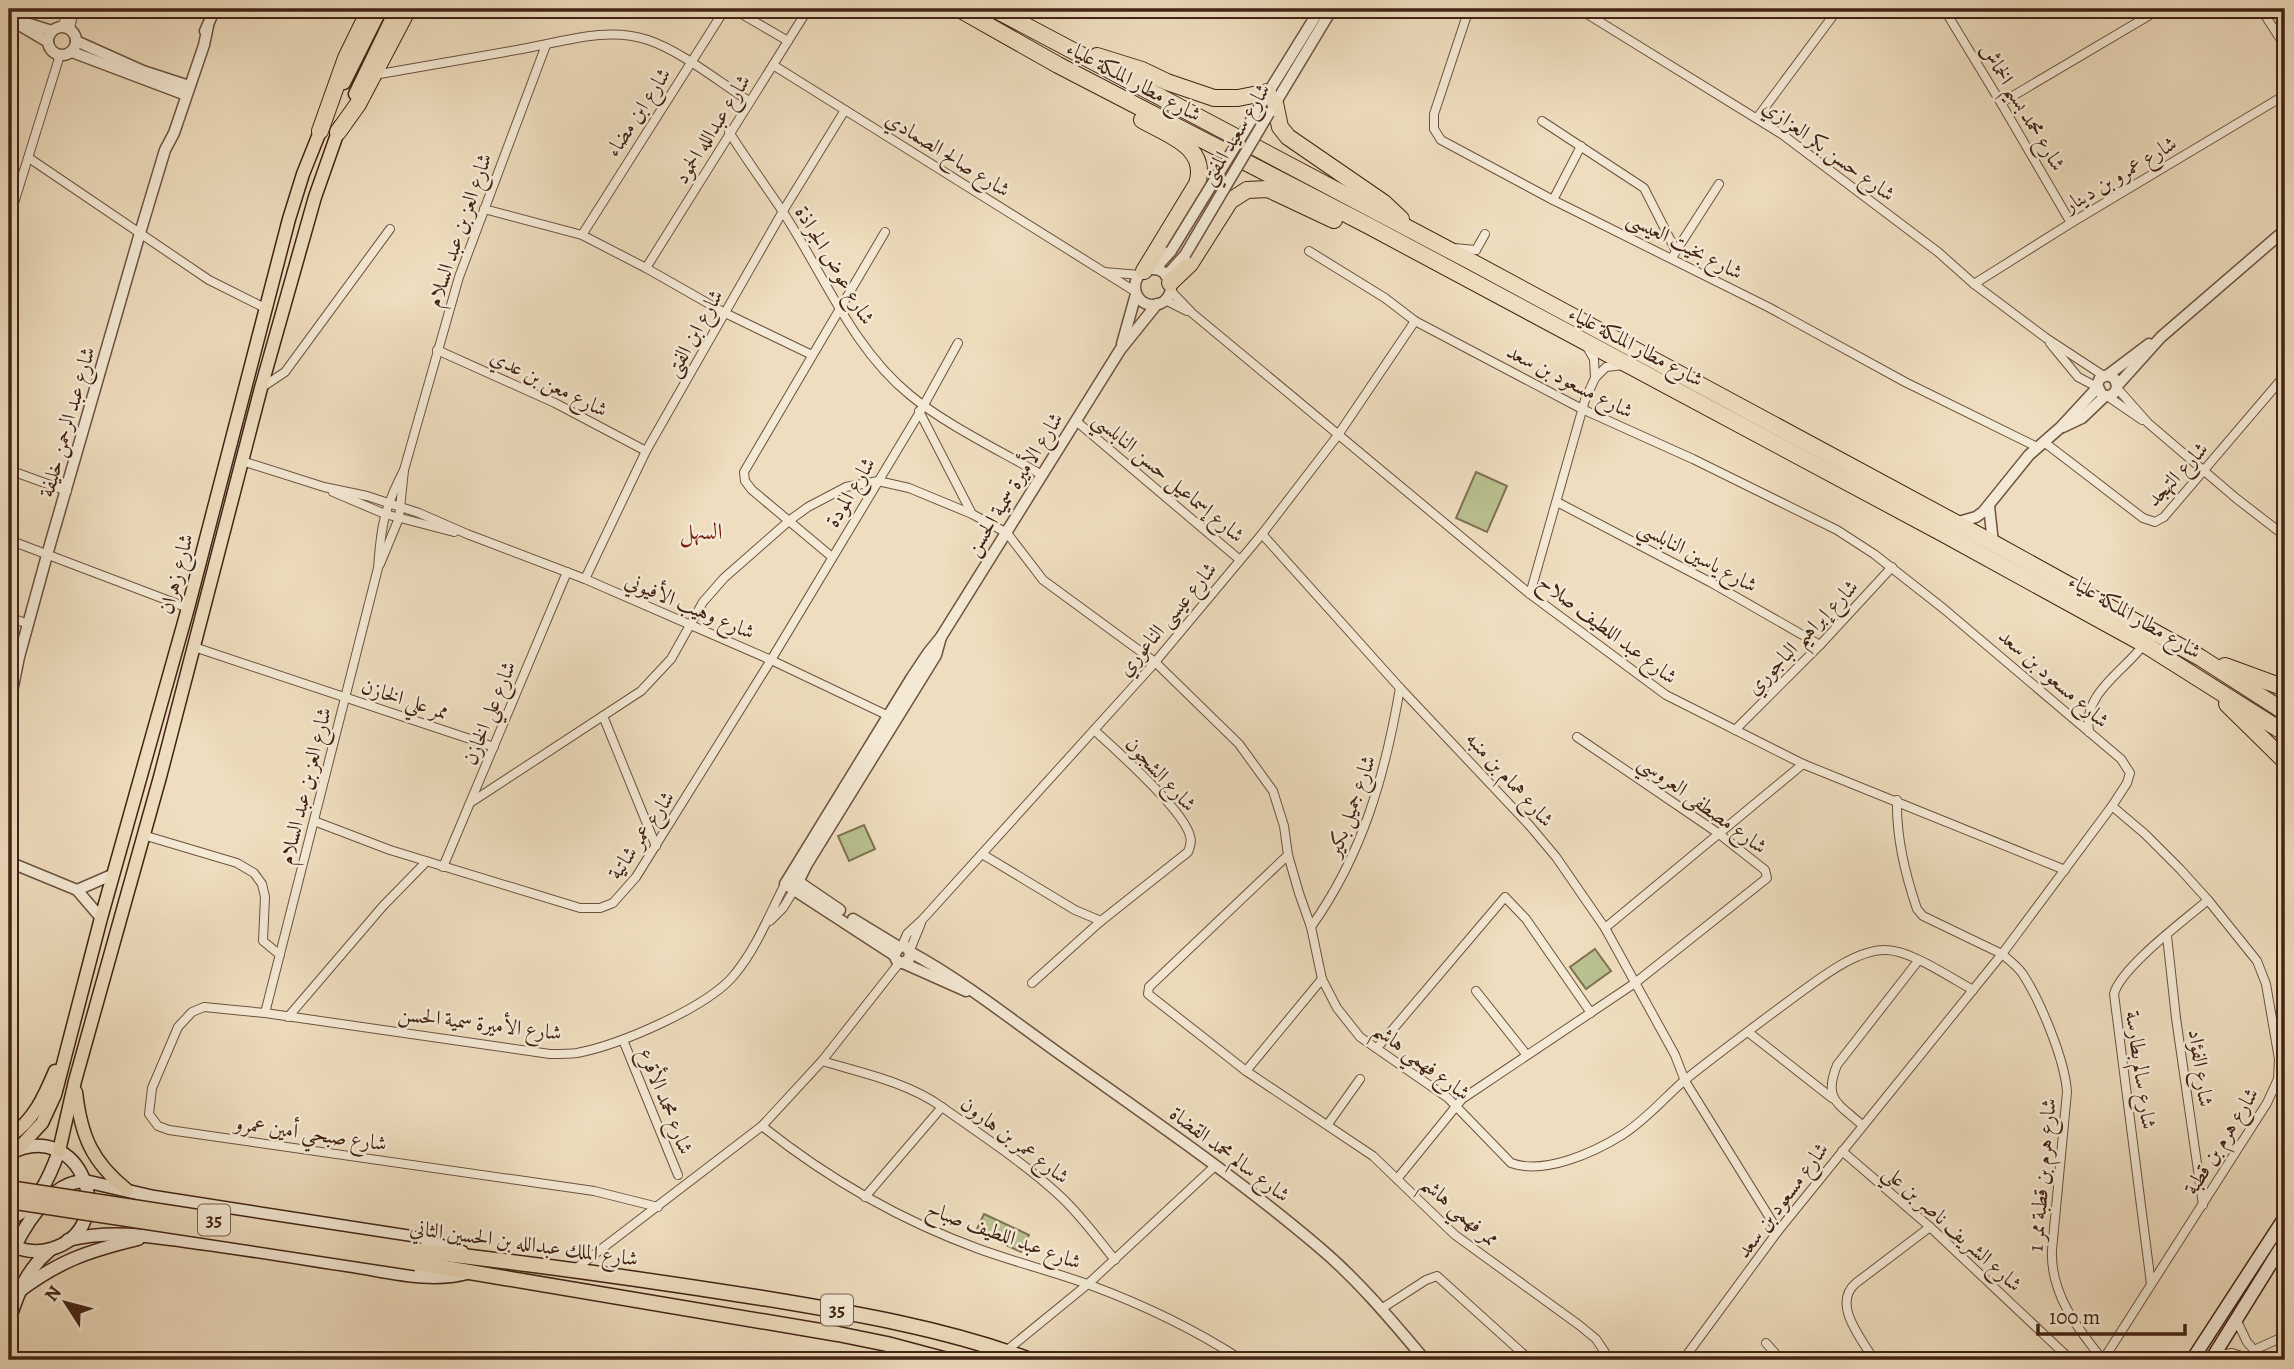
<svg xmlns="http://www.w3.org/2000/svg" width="2294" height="1369" font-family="Alegreya,Amiri,serif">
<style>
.green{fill:#bac090;stroke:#7e7252;stroke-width:2}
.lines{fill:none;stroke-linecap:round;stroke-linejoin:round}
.minor-casing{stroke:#6d523f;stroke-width:10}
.tertiary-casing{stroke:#6d523f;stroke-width:13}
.secondary-casing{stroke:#422315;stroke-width:15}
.primary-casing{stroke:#422315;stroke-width:15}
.trunk-casing{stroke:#422315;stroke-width:17}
.motorway-casing{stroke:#422315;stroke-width:18}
.minor{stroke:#f4e9d5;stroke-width:8}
.tertiary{stroke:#f4e9d5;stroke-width:10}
.secondary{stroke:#f4e9d5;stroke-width:12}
.primary{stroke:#eeddbe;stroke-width:12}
.trunk{stroke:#eeddbe;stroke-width:14}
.motorway{stroke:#eeddbe;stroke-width:16}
.tertiary-bridge-casing{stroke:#6d523f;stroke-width:13;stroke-linecap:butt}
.trunk-bridge-casing{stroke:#422315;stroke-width:17;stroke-linecap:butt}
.tertiary-bridge{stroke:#f4e9d5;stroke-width:10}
.trunk-bridge{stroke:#eeddbe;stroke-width:14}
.labels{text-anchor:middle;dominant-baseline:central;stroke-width:5;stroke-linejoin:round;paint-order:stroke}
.shield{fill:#f4e9d5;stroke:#775e4f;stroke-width:2}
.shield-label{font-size:19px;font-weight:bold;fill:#422315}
.street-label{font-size:21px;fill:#422315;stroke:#f4e9d5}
.neighbourhood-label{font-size:23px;fill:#7a1f14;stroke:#f4e9d5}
</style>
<rect width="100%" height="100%" fill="#eeddbe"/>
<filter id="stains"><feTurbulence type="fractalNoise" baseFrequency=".00286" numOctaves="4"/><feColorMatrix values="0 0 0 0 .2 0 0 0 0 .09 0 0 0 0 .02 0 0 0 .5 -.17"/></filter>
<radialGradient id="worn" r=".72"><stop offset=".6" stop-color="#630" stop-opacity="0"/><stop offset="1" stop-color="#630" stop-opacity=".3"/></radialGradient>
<g class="green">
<path d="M1476 472 1507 486 1487 532 1456 518Z"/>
<path d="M864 825 875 849 849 861 838 836Z"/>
<path d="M1595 949 1611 971 1586 989 1570 967Z"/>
<path d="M984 1214 1029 1235 1021 1252 976 1231Z"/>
</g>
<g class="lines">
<defs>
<g id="minor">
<path d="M733 9 788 41"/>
<path d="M1469 9 1434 114V129L1441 140 1553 200 1770 308 1905 382 2037 447"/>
<path d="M1579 9 1783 135 1938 252 1974 284 2046 338 2104 376"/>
<path d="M1944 9 2001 103 2071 223"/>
<path d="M2261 9 2285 46"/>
<path d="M61 27 71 9"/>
<path d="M70 29 74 9"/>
<path d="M773 65 1136 292"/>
<path d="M374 75C424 66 473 58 522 49 563 42 607 26 648 40 681 51 719 82 749 101"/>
<path d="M2001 103 2160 9"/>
<path d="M1757 118 1838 9"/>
<path d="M1542 121 1644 188 1676 251 1672 258"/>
<path d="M729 132C746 159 765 185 783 212 823 273 852 348 910 395 946 425 1001 451 1042 475"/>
<path d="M29 158 209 280 265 308"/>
<path d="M1553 200 1581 146"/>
<path d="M484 209 582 235 646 268 725 313 812 355"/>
<path d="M9 219 60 55"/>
<path d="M582 235 725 9"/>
<path d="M1454 248 1476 250"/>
<path d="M1476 250 1485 234"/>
<path d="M1309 251 1385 298 1415 321 1582 409 1693 459 1837 530 1874 554 1944 609 2121 759 2130 773 2127 783 2112 806 2002 954 1778 1231 1683 1360"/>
<path d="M1676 251 1719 184"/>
<path d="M646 268 808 9"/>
<path d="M1104 272 1140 275"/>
<path d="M1974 284 2071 223 2285 95"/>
<path d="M1170 290 1192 313 1530 594 1666 695 1803 764 2065 870"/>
<path d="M1165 300 1187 311"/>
<path d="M2050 343 2078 377 2097 387"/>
<path d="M1586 345 1594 359 1595 378"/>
<path d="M437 350 555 403 646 451"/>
<path d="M261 388 285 372 390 229"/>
<path d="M2117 388 2148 423 2237 499 2285 536"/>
<path d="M2107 396 2142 420"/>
<path d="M919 411 972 514"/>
<path d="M1076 421 1240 560"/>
<path d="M2044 442 2143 518 2155 522 2164 517 2285 375"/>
<path d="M242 461 324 487 367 496 419 513 467 534 585 579 771 660 893 718"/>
<path d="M9 470 67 491"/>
<path d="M333 492 385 514 454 532"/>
<path d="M1557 502 1710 582 1820 645"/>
<path d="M1262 534 1400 688 1530 826 1556 857 1605 928 1675 1055 1685 1081 1778 1231"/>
<path d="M9 540 188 608"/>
<path d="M832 557 752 490 745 481 744 472 885 232"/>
<path d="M380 564 399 518 404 470 459 277 546 45"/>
<path d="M585 579 646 451 783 211 845 110"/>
<path d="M1530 594 1585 400 1595 378 1606 367 1624 365"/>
<path d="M9 617 28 624"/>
<path d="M194 647 494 747"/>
<path d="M603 716 656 846"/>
<path d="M1735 730 1820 645 1892 567"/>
<path d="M2089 732C2082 693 2125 671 2144 644"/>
<path d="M1897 800C1896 837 1905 874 1917 909L1923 916 2002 954C2009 960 2017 966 2022 973 2040 1000 2065 1060 2067 1092L2052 1250C2050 1293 2077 1328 2103 1360"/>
<path d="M473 801 641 691 671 659 703 602 724 578 790 520 808 507 846 487 878 481 909 488 972 514 1007 533 1043 580 1155 662 1239 744 1273 791 1284 826 1288 855 1299 893 1311 927 1322 979 1337 1008 1360 1037 1448 1098 1511 1163C1544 1175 1593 1153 1622 1135 1646 1120 1665 1097 1686 1079 1724 1049 1763 1020 1801 992 1823 976 1858 949 1886 950 1910 950 1951 978 1973 990"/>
<path d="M314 821 390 850 580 908H600L613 903 636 877 771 660 920 412 958 343"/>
<path d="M143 835 237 863 254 873 262 884 265 897 263 941 280 955"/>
<path d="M982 854 1075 910 1101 921 1188 852C1190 847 1192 842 1190 836 1184 810 1116 750 1094 730"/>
<path d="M1288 855 1149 987 1148 994 1246 1071 1373 1156 1455 1235 1579 1325 1596 1339 1610 1360"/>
<path d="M443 867 567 572"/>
<path d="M770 921 783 908 794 890"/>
<path d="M1311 927C1363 854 1385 775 1400 688"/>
<path d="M1605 928 1803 764"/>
<path d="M2167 936 2176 1018 2203 1205"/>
<path d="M902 946 907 934 922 920 1151 667 1262 534 1338 435 1415 321"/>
<path d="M910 950 921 923"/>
<path d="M1032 983 1101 921"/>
<path d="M1476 991 1526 1054"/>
<path d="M265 1013 378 568C381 526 384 509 404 470"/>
<path d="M288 1017 383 906 426 862"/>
<path d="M1748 1032 1832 1098"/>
<path d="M623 1040 678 1175"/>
<path d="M1377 1048 1505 897 1526 919 1591 1013"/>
<path d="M822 1061C862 1073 907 1082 942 1107"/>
<path d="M1246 1071 1322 979"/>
<path d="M1328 1124 1360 1079"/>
<path d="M1862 1125C1838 1103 1823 1100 1837 1065L1918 961"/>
<path d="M762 1126C827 1178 900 1220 979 1249 1015 1262 1054 1272 1090 1285 1144 1305 1194 1329 1242 1360"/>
<path d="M1842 1151 1930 1227 2071 1360"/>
<path d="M1397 1179 1462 1099 1635 983 1767 878 1765 870 1718 833 1577 737"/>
<path d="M865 1197 942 1107C981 1135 1023 1162 1059 1195 1080 1214 1097 1238 1115 1260"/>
<path d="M658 1207 594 1191 169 1130 158 1126 149 1114 152 1088 178 1027 192 1012 204 1007 265 1013 550 1054C559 1054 569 1054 577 1053 619 1045 709 1007 735 974 757 947 769 915 785 884"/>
<path d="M574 1270 762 1126 822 1061 900 962"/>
<path d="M2151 1284 2114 994C2120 968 2186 919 2208 900"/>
<path d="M1381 1309 1426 1280 1437 1276 1530 1360"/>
<path d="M2236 1319 2247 1342 2263 1360"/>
<path d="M1766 1343 1781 1360"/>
<path d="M2254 1350 2285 1336"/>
<path d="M898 1351 910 1360"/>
<path d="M1006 1351 1088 1284 1215 1166"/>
<path d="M2214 1356 2232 1353 2254 1360"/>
<path d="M1874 1360C1862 1339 1831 1304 1856 1283L1930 1227"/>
<path d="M2103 1360 2267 1103 2278 1079 2279 1059 2266 984 2257 961 2208 900 2180 869 2145 834 2112 806"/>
</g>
<g id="tertiary">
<path d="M9 19 48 42"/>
<path d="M18 23 23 22 52 31"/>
<circle cx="62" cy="41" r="14"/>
<path d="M205 31 215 9"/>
<path d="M76 41 143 71 189 86"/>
<path d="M72 52 186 95"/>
<path d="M1260 106 1320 9"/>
<path d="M1273 107 1332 9"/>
<path d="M1155 269 1171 251"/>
<circle cx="1153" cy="287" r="18"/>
<path d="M1166 276 1185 255"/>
<path d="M1122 344 1136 294"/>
<path d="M2108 375 2149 344"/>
<path d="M2117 386 2115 379 2108 375 2100 378 2097 385 2102 395C2110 398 2116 394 2117 386L2161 337 2285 230"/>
<path d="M2063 427 2082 418 2105 396"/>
<path d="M1989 506 1993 543"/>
<path d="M1955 523 1976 517 1983 512 2029 455 2061 427 2097 388"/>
<path d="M9 725V706L19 657 47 555 140 233 165 150 174 133 204 45 208 26"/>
<path d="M9 862 77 890 101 918"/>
<path d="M793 878 840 910"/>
<path d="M77 890 114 874"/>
<path d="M794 890 807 864 936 655 941 637"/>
<path d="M853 919 899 947"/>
<path d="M910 952 909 959 903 963 897 961 894 955 899 947 905 946 910 952C965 982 1013 1021 1064 1057 1151 1119 1239 1179 1320 1248 1359 1281 1392 1321 1425 1360"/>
<path d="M894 955 785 884 912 677 928 653 941 637 1120 350 1157 304"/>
<path d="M903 963 966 991"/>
</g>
<g id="secondary">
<path d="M9 1154C80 1115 123 1228 51 1249 37 1253 22 1251 9 1244"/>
<path d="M9 1219C36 1209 50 1176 59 1151"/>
<path d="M68 1240C112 1229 156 1237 200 1243 253 1250 306 1259 359 1267 395 1273 434 1283 470 1272"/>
<path d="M9 1260C21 1230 50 1181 85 1181L154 1197 411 1237 462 1252"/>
<path d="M18 1292C59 1261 88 1251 138 1239"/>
<path d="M9 1321C18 1293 26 1270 50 1250"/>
<path d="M2192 1360 2285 1217"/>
<path d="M2211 1360 2285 1241"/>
</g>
<g id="primary">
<path d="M344 83 381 9"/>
<path d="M355 94 396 9"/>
<path d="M76 1092C81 1136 92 1162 127 1190"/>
<path d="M9 1137C34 1120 44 1097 55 1071"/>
<path d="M18 1149 42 1123 55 1095 101 918 188 608 289 219 303 174 323 124"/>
<path d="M59 1151 75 1081 160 777 261 388 315 197 340 126"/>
</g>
<g id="trunk">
<path d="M420 1251C534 1264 648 1280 762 1298 853 1313 943 1328 1030 1360"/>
<path d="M416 1263 838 1334 887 1344 947 1360"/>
</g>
<g id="motorway">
<path d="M959 9 1058 65 1371 227 1944 534 2144 644 2285 733"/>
<path d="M994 9 1470 261 1993 543 2201 658 2285 712"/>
<path d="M1097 56 1142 70 1167 82 1214 98H1238L1268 92"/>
<path d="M1275 103 1280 127 1288 137 1384 203 1401 219"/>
<path d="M1142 120C1168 135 1209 147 1197 184L1144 271"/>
<path d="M320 131 346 58 370 9"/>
<path d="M338 132 358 104 408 9"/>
<path d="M1170 283 1190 264 1230 201 1247 190 1268 189 1334 220"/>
<path d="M2225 666 2285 688"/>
<path d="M2227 704 2285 761"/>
</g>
</defs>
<use href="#minor" class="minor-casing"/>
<use href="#tertiary" class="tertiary-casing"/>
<use href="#secondary" class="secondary-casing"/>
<use href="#primary" class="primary-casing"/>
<use href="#trunk" class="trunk-casing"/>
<use href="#motorway" class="motorway-casing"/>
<use href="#minor" class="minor"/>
<use href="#tertiary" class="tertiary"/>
<use href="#secondary" class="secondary"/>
<use href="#primary" class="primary"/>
<use href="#trunk" class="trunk"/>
<use href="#motorway" class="motorway"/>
<defs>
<g id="tertiary-bridge">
<path d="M1171 251 1260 106"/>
<path d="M1185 255 1269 113"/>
</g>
<g id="trunk-bridge">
<path d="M9 1188 420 1251"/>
<path d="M9 1201 416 1263"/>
</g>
</defs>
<use href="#tertiary-bridge" class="tertiary-bridge-casing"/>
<use href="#trunk-bridge" class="trunk-bridge-casing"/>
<use href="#tertiary-bridge" class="tertiary-bridge"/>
<use href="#trunk-bridge" class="trunk-bridge"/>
</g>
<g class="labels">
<g class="shield">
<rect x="198" y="1204.5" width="32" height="31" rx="5"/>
<rect x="821" y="1294.5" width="32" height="31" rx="5"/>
</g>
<g class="shield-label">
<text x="214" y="1220">35</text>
<text x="837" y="1310">35</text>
</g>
<g class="street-label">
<text transform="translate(1134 81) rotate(28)">شارع مطار الملكة علياء</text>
<text transform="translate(2023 107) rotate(59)">شارع محمد بسيم الخماش</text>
<text transform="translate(638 112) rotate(-57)">شارع ابن مضاء</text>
<text transform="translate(712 129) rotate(-58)">شارع عبدالله الحمود</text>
<text transform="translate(1235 134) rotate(-59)">شارع سعيد المفتي</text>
<text transform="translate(1829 150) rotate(36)">شارع حسن بكر العزازي</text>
<text transform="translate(948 154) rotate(32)">شارع صالح الصمادي</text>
<text transform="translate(2120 174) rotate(-31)">شارع عمرو بن دينار</text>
<text transform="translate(459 230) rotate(-71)">شارع العز بن عبد السلام</text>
<text transform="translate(1685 245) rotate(27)">شارع بخيت العيسى</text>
<text transform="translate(835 265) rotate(59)">شارع عوض الجراذة</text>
<text transform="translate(694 333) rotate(-61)">شارع ابن الفتى</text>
<text transform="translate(1636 346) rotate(28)">شارع مطار الملكة علياء</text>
<text transform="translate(1570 381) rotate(27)">شارع مسعود بن سعد</text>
<text transform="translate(549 383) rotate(26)">شارع معن بن عدي</text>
<text transform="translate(67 422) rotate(-74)">شارع عبد الرحمن خليفة</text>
<text transform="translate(2177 474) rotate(-47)">شارع التهجد</text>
<text transform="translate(1169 477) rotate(40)">شارع إسماعيل حسن النابلسي</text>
<text transform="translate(1014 484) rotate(-58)">شارع الأميرة سمية الحسن</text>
<text transform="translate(850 492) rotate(-59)">شارع المودة</text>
<text transform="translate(1698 556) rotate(28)">شارع ياسين النابلسي</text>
<text transform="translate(176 574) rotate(-75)">شارع زهران</text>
<text transform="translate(690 606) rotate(23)">شارع وهيب الأفيوني</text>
<text transform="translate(2135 616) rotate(30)">شارع مطار الملكة علياء</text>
<text transform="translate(1167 619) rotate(-50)">شارع عيسى الناعوري</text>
<text transform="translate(1608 629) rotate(37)">شارع عبد اللطيف صلاح</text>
<text transform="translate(1802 637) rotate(-46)">شارع إبراهيم الباجوري</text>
<text transform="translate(2054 678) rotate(41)">شارع مسعود بن سعد</text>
<text transform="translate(405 699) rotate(18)">ممر علي الخازن</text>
<text transform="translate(489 713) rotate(-68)">شارع علي الخازن</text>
<text transform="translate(1161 774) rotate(47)">شارع الشجون</text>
<text transform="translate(1510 779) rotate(48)">شارع همام بن منبه</text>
<text transform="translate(305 786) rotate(-76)">شارع العز بن عبد السلام</text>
<text transform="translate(1703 804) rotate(36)">شارع مصطفى العروسي</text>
<text transform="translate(1351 806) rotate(-70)">شارع جميل بكير</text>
<text transform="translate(641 835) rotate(-56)">شارع عمر شاتية</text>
<text transform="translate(480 1023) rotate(7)">شارع الأميرة سمية الحسن</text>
<text transform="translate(1422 1061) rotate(37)">شارع فهمي هاشم</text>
<text transform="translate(2201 1068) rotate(82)">شارع الفؤاد</text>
<text transform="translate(2141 1070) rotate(82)">شارع سالم بطارسة</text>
<text transform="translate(666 1101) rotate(68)">شارع محمد الأقرع</text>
<text transform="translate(311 1133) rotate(8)">شارع صبحي أمين عمرو</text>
<text transform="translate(1015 1140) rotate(37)">شارع عمر بن هارون</text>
<text transform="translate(2221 1141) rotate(-58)">شارع هرم بن قطبة</text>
<text transform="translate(1230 1154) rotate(37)">شارع سالم محمد القضاة</text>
<text transform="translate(2042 1175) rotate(-85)">شارع هرم بن قطبة ممر 1</text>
<text transform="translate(1782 1200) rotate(-53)">شارع مسعود بن سعد</text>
<text transform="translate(1460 1211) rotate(41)">ممر فهمي هاشم</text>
<text transform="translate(1953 1228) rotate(42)">شارع الشريف ناصر بن علي</text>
<text transform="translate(1004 1235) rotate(20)">شارع عبد اللطيف صباح</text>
<text transform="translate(524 1243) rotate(8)">شارع الملك عبدالله بن الحسين الثاني</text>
</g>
<g class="neighbourhood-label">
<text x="701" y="531">السهل</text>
</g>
</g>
<rect width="2294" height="1369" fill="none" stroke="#eeddbe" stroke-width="35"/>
<rect x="10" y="10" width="2273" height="1348" fill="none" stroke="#422315" stroke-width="3.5"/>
<rect x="18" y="18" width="2259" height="1334" fill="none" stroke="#422315" stroke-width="2"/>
<g transform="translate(66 1303) rotate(306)" stroke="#f4e9d5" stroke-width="5" paint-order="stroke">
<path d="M0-5L12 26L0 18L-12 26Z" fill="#422315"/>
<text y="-10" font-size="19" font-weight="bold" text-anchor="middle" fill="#422315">N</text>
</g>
<path d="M2038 1324v10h147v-10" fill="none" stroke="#422315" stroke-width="3.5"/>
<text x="2049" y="1324" font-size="21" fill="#422315" stroke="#f4e9d5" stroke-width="5" paint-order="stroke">100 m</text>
<rect width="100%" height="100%" filter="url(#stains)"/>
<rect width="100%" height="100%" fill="url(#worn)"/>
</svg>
